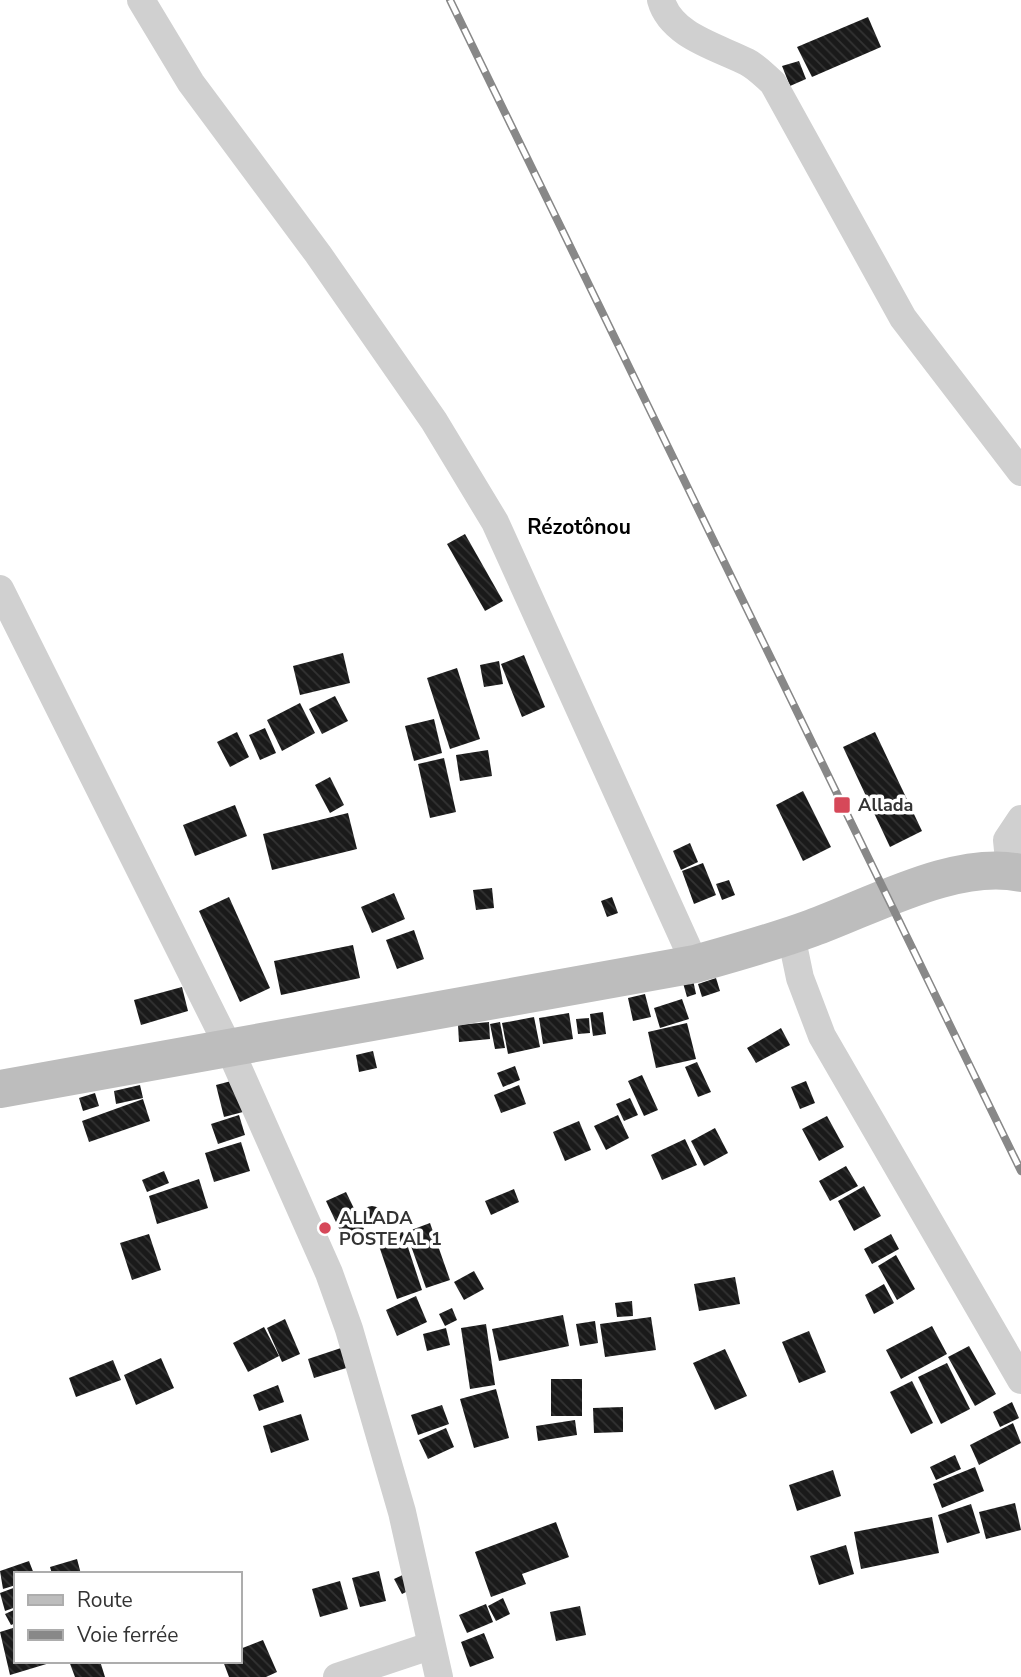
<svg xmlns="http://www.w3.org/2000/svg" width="1021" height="1677" font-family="'Nunito Sans',sans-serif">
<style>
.building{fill:url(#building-back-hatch)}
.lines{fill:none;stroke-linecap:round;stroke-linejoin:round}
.street{stroke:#d0d0d0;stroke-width:28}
.secondary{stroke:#bdbdbd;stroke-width:38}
.rail-casing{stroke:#888;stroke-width:8}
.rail{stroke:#fff;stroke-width:5;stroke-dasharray:16;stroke-linecap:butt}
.poi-dot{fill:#d64859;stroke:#fff;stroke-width:2.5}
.labels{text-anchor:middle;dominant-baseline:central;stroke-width:7;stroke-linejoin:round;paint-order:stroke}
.poi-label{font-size:18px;font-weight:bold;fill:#333;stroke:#fff;text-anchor:start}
.quarter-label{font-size:21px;font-weight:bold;fill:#000;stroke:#fff}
</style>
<defs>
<pattern id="building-back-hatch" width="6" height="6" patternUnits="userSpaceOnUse" patternTransform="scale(1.75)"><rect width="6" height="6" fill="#1a1a1a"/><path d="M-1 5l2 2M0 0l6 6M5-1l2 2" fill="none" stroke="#333"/></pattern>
</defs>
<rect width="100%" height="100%" fill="#fff"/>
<g class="building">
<path d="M868 17 881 47 812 77 797 47Z"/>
<path d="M799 61 806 79 790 86 782 66Z"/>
<path d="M465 534 503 601 485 611 447 544Z"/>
<path d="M343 653 350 683 300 695 293 666Z"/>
<path d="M524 655 545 707 522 717 501 664Z"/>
<path d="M499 661 503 684 484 687 480 665Z"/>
<path d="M457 668 480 739 450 749 427 678Z"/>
<path d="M335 696 348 721 322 734 309 709Z"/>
<path d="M300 703 315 733 282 751 267 720Z"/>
<path d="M434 719 442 753 414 761 405 726Z"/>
<path d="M265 728 276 753 260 760 249 735Z"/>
<path d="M237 732 249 757 230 767 217 742Z"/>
<path d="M875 732 922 831 890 847 843 747Z"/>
<path d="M488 750 492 776 460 781 456 755Z"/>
<path d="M444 758 456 812 430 818 418 764Z"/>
<path d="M330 777 344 805 330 813 315 785Z"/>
<path d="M803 791 831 847 803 861 776 805Z"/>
<path d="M235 805 247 836 195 856 183 825Z"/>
<path d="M348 813 357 849 272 870 263 834Z"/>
<path d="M690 843 698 862 681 870 673 851Z"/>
<path d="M703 863 716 895 694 904 682 871Z"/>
<path d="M729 880 735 895 722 900 716 884Z"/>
<path d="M492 888 494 908 476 910 473 890Z"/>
<path d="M394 893 405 919 372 933 361 907Z"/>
<path d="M229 897 270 988 240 1002 199 911Z"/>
<path d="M612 897 618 913 607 917 601 901Z"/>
<path d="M414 930 424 959 397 969 386 940Z"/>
<path d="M353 945 360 978 281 995 274 961Z"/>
<path d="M716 978 720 991 702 997 698 984Z"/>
<path d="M693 980 696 994 687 997 683 983Z"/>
<path d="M182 987 188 1011 141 1025 134 1000Z"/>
<path d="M645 994 651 1017 633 1021 628 998Z"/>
<path d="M682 999 689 1019 660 1028 654 1008Z"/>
<path d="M603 1012 606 1034 593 1036 590 1014Z"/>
<path d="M569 1013 573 1039 543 1044 539 1018Z"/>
<path d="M534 1017 540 1047 508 1054 502 1023Z"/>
<path d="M589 1018 590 1033 578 1034 576 1019Z"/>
<path d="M489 1022 490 1039 459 1042 458 1025Z"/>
<path d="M500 1022 505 1048 495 1049 490 1024Z"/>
<path d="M687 1023 696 1059 656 1068 648 1032Z"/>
<path d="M781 1028 790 1045 756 1063 747 1048Z"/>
<path d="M373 1051 377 1068 359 1072 356 1055Z"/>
<path d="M697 1062 711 1092 698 1097 685 1067Z"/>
<path d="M515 1066 520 1080 503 1087 497 1073Z"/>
<path d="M642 1075 658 1110 644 1116 628 1081Z"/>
<path d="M235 1080 243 1112 224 1117 216 1085Z"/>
<path d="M806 1081 815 1103 800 1109 791 1087Z"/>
<path d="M140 1085 143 1098 116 1104 114 1091Z"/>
<path d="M519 1085 526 1104 501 1113 494 1095Z"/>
<path d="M95 1093 99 1106 83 1111 79 1098Z"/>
<path d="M630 1098 638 1115 624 1121 616 1104Z"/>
<path d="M143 1099 150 1121 89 1142 82 1121Z"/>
<path d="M239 1115 245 1135 218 1144 211 1124Z"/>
<path d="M618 1115 629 1138 606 1150 594 1126Z"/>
<path d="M827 1116 844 1147 819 1161 802 1129Z"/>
<path d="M579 1121 591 1150 565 1161 553 1132Z"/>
<path d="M715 1128 728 1153 704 1166 691 1141Z"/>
<path d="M685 1139 697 1165 662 1180 651 1155Z"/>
<path d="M241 1142 250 1171 214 1182 205 1153Z"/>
<path d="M846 1166 858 1186 830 1201 819 1181Z"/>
<path d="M164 1171 169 1183 147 1192 142 1180Z"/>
<path d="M199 1179 208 1208 157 1224 149 1196Z"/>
<path d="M864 1186 881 1216 854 1231 838 1201Z"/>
<path d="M514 1189 519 1202 491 1215 485 1201Z"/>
<path d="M346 1192 364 1229 344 1239 326 1201Z"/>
<circle cx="372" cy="1216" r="10"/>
<path d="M430 1223 450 1280 426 1288 406 1232Z"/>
<path d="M403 1232 422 1290 397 1299 377 1240Z"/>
<path d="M149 1234 161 1270 132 1280 120 1243Z"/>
<path d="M891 1234 899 1249 872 1264 864 1249Z"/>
<path d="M896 1255 915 1289 897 1300 878 1266Z"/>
<path d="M474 1271 484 1289 464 1300 454 1282Z"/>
<path d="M735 1277 740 1304 699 1311 694 1284Z"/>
<path d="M884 1284 894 1303 874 1314 865 1295Z"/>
<path d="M416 1296 427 1322 397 1336 386 1310Z"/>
<path d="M632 1301 633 1316 617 1317 615 1303Z"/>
<path d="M452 1308 457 1320 445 1326 439 1314Z"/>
<path d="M563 1315 569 1346 499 1361 492 1329Z"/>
<path d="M651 1317 656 1350 605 1357 600 1324Z"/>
<path d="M285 1319 300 1354 282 1362 267 1328Z"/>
<path d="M595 1321 598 1343 580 1346 576 1324Z"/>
<path d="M486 1324 495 1385 470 1389 461 1328Z"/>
<path d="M932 1326 947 1354 901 1379 886 1350Z"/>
<path d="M264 1327 279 1356 248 1372 233 1343Z"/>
<path d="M446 1328 450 1345 427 1351 423 1334Z"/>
<path d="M809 1331 826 1372 799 1383 782 1342Z"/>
<path d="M350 1345 356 1365 314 1378 308 1359Z"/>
<path d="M969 1346 996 1394 975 1406 948 1357Z"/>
<path d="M725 1349 747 1396 715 1410 693 1363Z"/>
<path d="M161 1358 174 1388 136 1405 124 1375Z"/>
<path d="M113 1360 121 1380 76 1397 69 1378Z"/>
<path d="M947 1363 970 1409 941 1424 918 1377Z"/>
<rect x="551" y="1379" width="31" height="37"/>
<path d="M912 1381 933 1423 911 1434 890 1392Z"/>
<path d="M278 1385 284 1402 259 1411 253 1395Z"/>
<path d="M496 1389 509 1438 474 1448 460 1399Z"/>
<path d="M1012 1402 1019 1418 1000 1427 993 1412Z"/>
<path d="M442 1405 449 1424 418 1435 411 1415Z"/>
<path d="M623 1407V1432L594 1433 593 1408Z"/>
<path d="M301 1414 309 1440 271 1453 263 1426Z"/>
<path d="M575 1420 577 1435 538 1441 536 1426Z"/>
<path d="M1013 1423 1021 1443 979 1465 970 1445Z"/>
<path d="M446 1428 454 1447 428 1459 419 1440Z"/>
<path d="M955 1455 961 1469 936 1480 930 1467Z"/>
<path d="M975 1467 984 1491 942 1508 933 1484Z"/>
<path d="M833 1470 841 1496 797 1511 789 1485Z"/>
<path d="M1015 1503 1021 1530 986 1539 979 1512Z"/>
<path d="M971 1504 980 1533 947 1543 938 1515Z"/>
<path d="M932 1517 939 1553 861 1569 854 1532Z"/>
<path d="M556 1522 569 1557 522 1574 526 1584 491 1597 475 1552Z"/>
<path d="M846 1545 854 1574 819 1585 810 1556Z"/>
<path d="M77 1559 81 1574H52L50 1567Z"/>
<path d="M29 1561 34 1574H16V1585L3 1589 0 1571Z"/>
<path d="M379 1571 386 1601 360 1607 352 1578Z"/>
<path d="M407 1573 414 1588 402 1594 394 1579Z"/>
<path d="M340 1581 348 1609 320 1617 312 1589Z"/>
<path d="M16 1587V1607L5 1611 0 1593Z"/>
<path d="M503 1598 510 1614 496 1621 488 1606Z"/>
<path d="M486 1604 493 1622 467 1633 459 1615Z"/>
<path d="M580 1606 586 1635 556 1641 550 1612Z"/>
<path d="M16 1609V1623L11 1625 5 1614Z"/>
<path d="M16 1627V1661L53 1662 10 1675 0 1632Z"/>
<path d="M484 1633 494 1658 470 1667 461 1642Z"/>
<path d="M263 1640 277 1672 266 1677H229L223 1661H240V1649Z"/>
<path d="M69 1661H100L105 1677H75Z"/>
</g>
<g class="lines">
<g class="street">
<path d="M141 0 191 83 318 254 434 421 495 522 695 964"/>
<path d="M661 0C671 36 718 47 747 62 757 67 765 76 773 83L903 318 1021 472"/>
<path d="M0 589 230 1050 329 1273 349 1329 402 1512 439 1677"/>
<path d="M1010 870 1007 840 1021 819"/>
<path d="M791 935 800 978 822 1036 1021 1380"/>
<path d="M337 1677 430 1646"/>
</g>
<path class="secondary" d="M0 1089 695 964C734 953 774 942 812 928 873 906 956 859 1021 873"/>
<defs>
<path id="rail" d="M450 0 1021 1171"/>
</defs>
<use href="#rail" class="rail-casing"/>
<use href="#rail" class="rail"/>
</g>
<g class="poi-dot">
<rect x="833" y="796" width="18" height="18" rx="3.5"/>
<circle cx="325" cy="1228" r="7"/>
</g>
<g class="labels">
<g class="poi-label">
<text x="858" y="805">Allada</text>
<text x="339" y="1218">ALLADA<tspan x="339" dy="21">POSTE AL 1</tspan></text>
</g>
<g class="quarter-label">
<text x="579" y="527">Rézotônou</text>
</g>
</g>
<rect x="14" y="1572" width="228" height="91" fill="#ffffff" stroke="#adadad" stroke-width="2"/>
<rect x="28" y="1595" width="35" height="10" fill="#bdbdbd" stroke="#adadad" stroke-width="2"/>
<text x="77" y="1607" font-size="21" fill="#333333">Route</text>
<rect x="28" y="1630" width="35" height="10" fill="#888888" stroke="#adadad" stroke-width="2"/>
<text x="77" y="1642" font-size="21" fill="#333333">Voie ferrée</text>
</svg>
